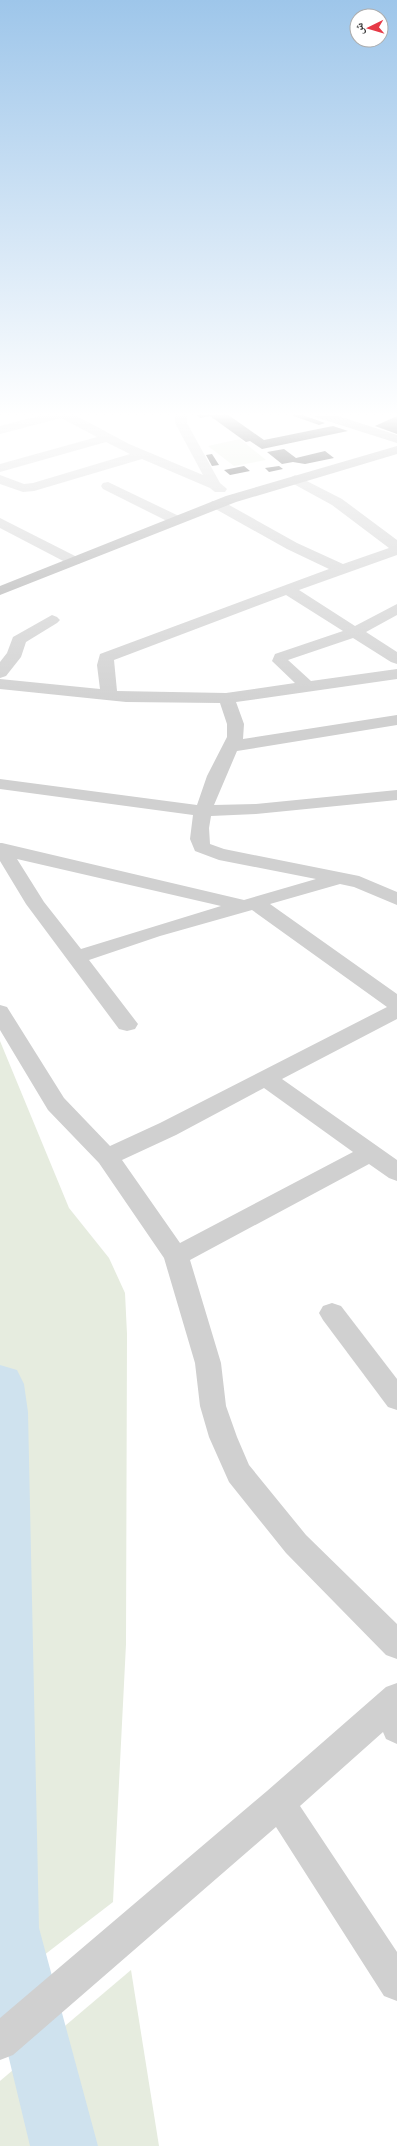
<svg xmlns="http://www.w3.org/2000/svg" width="397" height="2146" font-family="'Roboto Condensed','Noto Naskh Arabic',sans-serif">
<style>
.green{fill:#e6ecdf}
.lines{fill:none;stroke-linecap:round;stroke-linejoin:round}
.river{fill:#cfe2ee;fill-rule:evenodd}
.building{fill:#1a1a1a}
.minor{fill:#d0d0d0;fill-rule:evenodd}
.major{fill:#ababab;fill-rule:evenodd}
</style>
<rect width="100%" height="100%" fill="#fff"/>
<g class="green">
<path d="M240 439 266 460 234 466 208 446Z"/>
<path d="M0 1041 69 1208 109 1258 125 1293 127 1334 126 1644 113 1902 0 1989Z"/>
<path d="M131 1970 159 2146H0V2081Z"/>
</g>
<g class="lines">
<path class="river" d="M0 1365 17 1370 24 1384 28 1412 39 1928 98 2146H30L0 2021Z"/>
</g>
<g class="building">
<path d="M195 414H227L264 440 333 426 348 431 262 449 250 441 246 442 210 416 200 418Z"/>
<path d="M288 414H300L325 423 319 425Z"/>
<path d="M397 416V434L375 426Z"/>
<path d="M284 449 296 458 325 451 334 458 305 464 293 462 282 464 267 452Z"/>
<path d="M212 454 219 465 212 466 206 455Z"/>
<path d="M244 466 250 471 230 475 224 470Z"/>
<path d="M279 466 283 469 269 472 265 468Z"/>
</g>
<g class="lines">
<g class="minor">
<path d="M46 414H73L129 444 203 475 175 423V414H187V423L220 483 227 489 225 492H215L210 488 142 459 34 491 23 492 0 484V475L24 484 33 483 130 454 106 442 0 472V464L97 437 61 418 0 434V426Z"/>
<path d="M295 475 342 499 397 540V555L299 590 355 626 397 604V615L366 632 397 652V664L391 662 353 638 288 660 311 681 397 669V679L236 702 244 724 243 739 397 715V725L237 751 214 805 256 804 397 790V800L256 814 211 816 209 828 210 844 224 849 359 876 397 892V905L354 887 340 884 270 904 397 994V1019L282 1079 397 1160V1181L389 1178 369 1164 190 1260 221 1363 226 1406 237 1437 249 1465 306 1535 397 1624V1659L386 1655 286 1553 229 1482 209 1437 200 1406 195 1363 164 1258 99 1163 48 1110 0 1030V1005L7 1007 64 1098 110 1146 160 1123 387 1007 252 910 160 936 89 960 138 1024 135 1029 127 1031 119 1029 26 904 0 861V843H2L244 900 316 879 219 860 195 851 190 839 193 815 0 789V779L197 805 207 776 227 737V724L220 703 126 702 0 689V679L100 689 97 665 100 654 329 569 287 549 212 507 210 504 212 501H222L297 543 343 564 389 548 332 505 290 482 288 479ZM286 595 343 631 275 654 272 661 295 683 226 693 117 691 114 660ZM17 859 221 906 81 949 44 902ZM264 1088 353 1152 180 1243 122 1160 176 1135Z"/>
<path d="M108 482 181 517 183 520 176 524 171 523 103 489 101 486 103 483Z"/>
<path d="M0 518 79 558 81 561 79 564H69L0 528Z"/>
<path d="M52 615 57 617 60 620 57 623 26 642 21 657 6 676 0 678V662L7 653 13 637Z"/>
<path d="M332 1303 341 1306 397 1379V1410L388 1407 323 1320 319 1313 323 1306Z"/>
<path d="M397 1683V1744L386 1739 383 1732 300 1806 397 1952V2001L384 1996 276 1827 13 2055 0 2060V2018L267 1791 386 1687Z"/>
</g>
<g class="major">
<path d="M313 414H332L397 435V443L315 417Z"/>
<path d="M397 446V454L236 502 0 595V586L226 496Z"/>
</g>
</g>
<linearGradient id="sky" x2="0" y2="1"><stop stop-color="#9ec6ea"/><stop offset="0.58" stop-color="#fff"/><stop offset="1" stop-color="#fff" stop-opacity="0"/></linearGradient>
<rect width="397" height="715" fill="url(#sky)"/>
<g transform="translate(369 28) rotate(265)"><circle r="19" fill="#ffffff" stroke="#adadad"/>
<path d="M0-3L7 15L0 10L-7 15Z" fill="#e63946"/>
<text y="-6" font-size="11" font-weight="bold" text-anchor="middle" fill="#333333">ش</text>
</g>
</svg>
